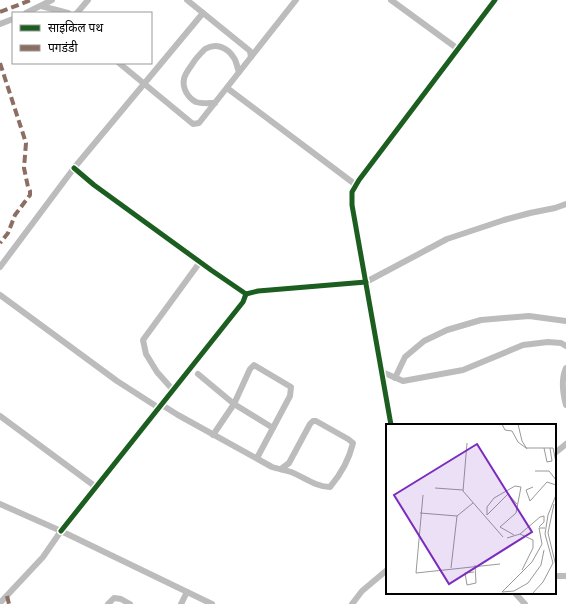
<svg xmlns="http://www.w3.org/2000/svg" width="566" height="604" font-family="'Golos Text','Noto Sans Devanagari',sans-serif">
<style>
.lines{fill:none;stroke-linecap:round;stroke-linejoin:round}
.minor{stroke:#bcbcbc;stroke-width:6}
.quiet{stroke:#8d6e63;stroke-width:4;stroke-dasharray:8 4;stroke-linecap:butt}
.cycleway-casing{stroke:#fff;stroke-width:8}
.cycleway{stroke:#1b5e20;stroke-width:5}
.inset-road{fill:none;stroke:#999;stroke-width:1}
.view{fill:#7b2cbf;fill-opacity:0.15;stroke:#7b2cbf;stroke-width:2}
.inset-edge{fill:none;stroke:#000;stroke-width:2}
</style>
<rect width="100%" height="100%" fill="#fff"/>
<g class="lines">
<g class="minor">
<path d="M391 0 458 49"/>
<path d="M41 6 68 13"/>
<path d="M26 13 52 0"/>
<path d="M77 13 88 0"/>
<path d="M0 24 13 19"/>
<path d="M251 57 296 0"/>
<path d="M119 63 193 124 199 123 251 57 250 51 187 0"/>
<path d="M227 88 356 185"/>
<path d="M215 103C209 103 202 104 196 102 188 98 182 88 184 79 185 73 190 68 193 63 196 58 201 53 205 49 216 42 228 48 234 58 237 62 237 68 239 72"/>
<path d="M74 168 94 185 211 270 246 294 258 291 366 282 447 239 504 220 530 213 555 208 566 204"/>
<path d="M0 267 74 168 203 13"/>
<path d="M0 295 117 381 159 408"/>
<path d="M566 368C561 379 563 394 566 405"/>
<path d="M382 372 403 381 463 370 523 345 548 342 561 343 566 346"/>
<path d="M198 374 234 404 273 428"/>
<path d="M395 378 405 357 424 341 447 330 481 320 529 316 566 321"/>
<path d="M173 390 157 372 146 354 143 340 200 262"/>
<path d="M162 405 178 415 272 467C278 469 285 470 291 472 304 477 316 487 330 487 341 474 349 460 353 443L348 439 316 421H313L310 424 289 463 281 469"/>
<path d="M0 416 96 487"/>
<path d="M391 425 352 205V192L359 180 495 0"/>
<path d="M213 435 234 404 250 369 254 365 291 387 290 396 257 458"/>
<path d="M555 453 566 444"/>
<path d="M0 504 61 531 212 604"/>
<path d="M555 576H566"/>
<path d="M515 593 525 604"/>
<path d="M0 603 43 557 61 531 243 302 246 294"/>
<path d="M108 604 114 598 121 599 130 604"/>
<path d="M181 604 187 592"/>
<path d="M352 604 362 591 387 570"/>
</g>
<g class="quiet">
<path d="M0 12 31 0"/>
<path d="M0 63 26 143 24 168 28 187 30 191V195L15 215 8 233 0 243"/>
<path d="M7 596 9 604"/>
</g>
<defs>
<g id="cycleway">
<path d="M74 168 94 185 211 270 246 294 258 291 366 282"/>
<path d="M391 425 352 205V192L359 180 495 0"/>
<path d="M61 531 243 302 246 294"/>
</g>
</defs>
<use href="#cycleway" class="cycleway-casing"/>
<use href="#cycleway" class="cycleway"/>
</g>
<g transform="translate(386 424)">
<rect width="170" height="170" fill="#fff"/>
<path class="inset-road" d="M116 0 119 6 126 7 132 18 140 24H167L170 38M132 0 136 17 141 25M81 19 77 67 117 113M158 24 161 38 166 37 164 24M149 47H163L170 56M147 63 140 66 144 77 161 58 170 61M49 64 77 66M37 71 30 149 114 140M168 80 162 109 170 142M34 89 71 92 87 79M101 91V83L108 74 129 62 135 63 130 89 114 103 128 111M101 91 122 70 131 80M134 110 154 93 158 92V98L153 103M121 114 134 110 147 116V124L136 146M158 126 155 141 142 159 128 167 116 168 146 138 156 120 153 104H159M65 144 71 92M88 148 79 149 81 161 90 159 89 141M146 170 157 158 167 139 159 110 162 91 170 71"/>
<path class="view" d="M91 20 146 108 63 160 8 71Z"/>
<rect width="170" height="170" class="inset-edge"/>
</g>
<rect x="12" y="12" width="140" height="52" fill="#ffffff" stroke="#999999"/>
<rect x="20" y="25" width="20" height="6" fill="#1b5e20" stroke="#999999"/>
<text x="48" y="32" font-size="12" fill="#000000">साइकिल पथ</text>
<rect x="20" y="45" width="20" height="6" fill="#8d6e63" stroke="#999999"/>
<text x="48" y="52" font-size="12" fill="#000000">पगडंडी</text>
</svg>
